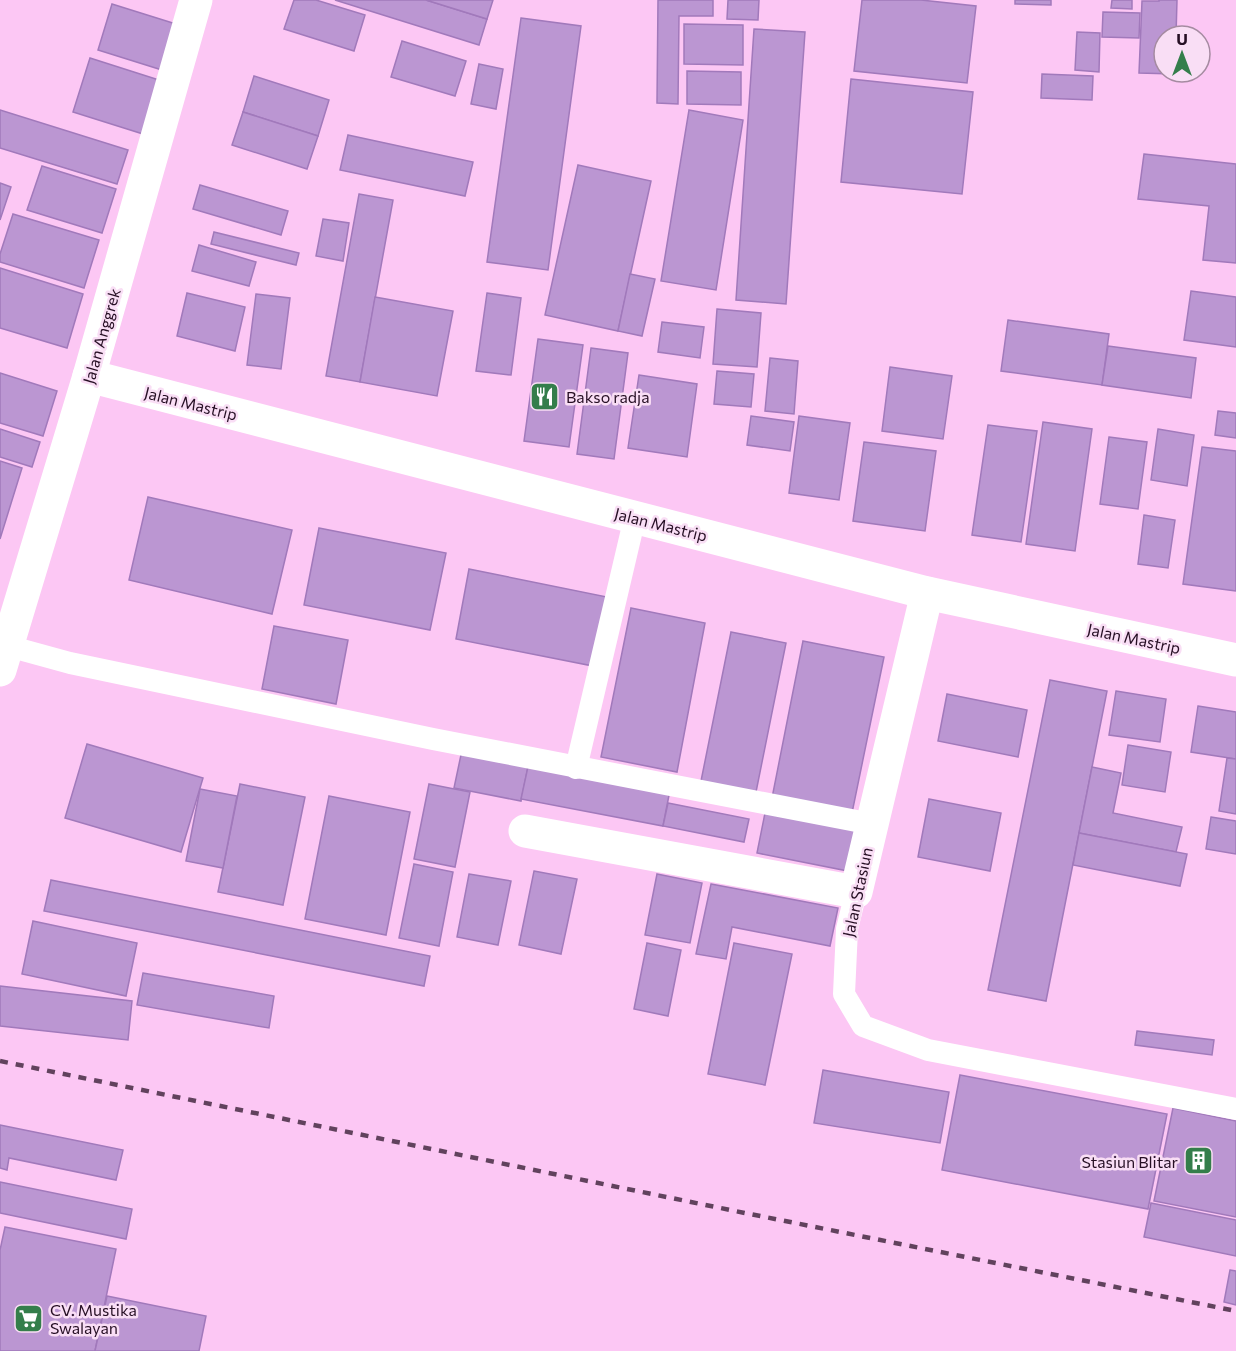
<svg xmlns="http://www.w3.org/2000/svg" width="1236" height="1351" font-family="Commissioner,sans-serif">
<style>
.building{fill:#bb96d2;stroke:#a179bb;stroke-width:1.5}
.lines{fill:none;stroke-linecap:round;stroke-linejoin:round}
.service{stroke:#fff;stroke-width:22}
.minor{stroke:#fff;stroke-width:33}
.secondary{stroke:#fff;stroke-width:33}
.primary{stroke:#fff;stroke-width:33}
.rail{stroke:#61425d;stroke-width:4.5;stroke-dasharray:8 8;stroke-linecap:butt}
.labels{text-anchor:middle;dominant-baseline:central;stroke-width:5;stroke-linejoin:round;paint-order:stroke}
.street-label{font-size:16px;fill:#260f24;stroke:#f9def5}
.poi-label{font-size:16px;fill:#260f24;stroke:#f9def5;text-anchor:start}
</style>
<rect width="100%" height="100%" fill="#fcc7f4"/>
<g class="building">
<path d="M294 0H316L365 15 354 51 284 29Z"/>
<path d="M335 0H426L487 19 479 45Z"/>
<path d="M426 0H493L487 19Z"/>
<path d="M658 0H713V16H679L678 104 657 103Z"/>
<path d="M728 0H759L758 20 727 19Z"/>
<path d="M862 0H921L976 6 967 83 854 71Z"/>
<path d="M1015 0H1051V5L1015 4Z"/>
<path d="M1112 0H1132V9L1111 8Z"/>
<path d="M1159 0H1177L1176 36H1164V72H1175L1174 74 1139 73 1142 1H1159Z"/>
<path d="M112 4 176 24 162 70 98 50Z"/>
<path d="M1103 12 1140 13 1139 38 1102 37Z"/>
<path d="M521 18 581 26 548 270 487 262Z"/>
<path d="M684 24 743 25V65L684 64Z"/>
<path d="M754 29 805 32 786 304 736 300Z"/>
<path d="M1077 32 1100 33 1099 72 1075 70Z"/>
<path d="M402 41 466 61 455 96 391 77Z"/>
<path d="M90 58 159 80 143 134 73 112Z"/>
<path d="M479 64 503 69 496 109 471 104Z"/>
<path d="M687 71 741 72V105L687 104Z"/>
<path d="M1042 74 1093 76 1092 100 1041 98Z"/>
<path d="M254 76 329 100 318 136 243 112Z"/>
<path d="M851 79 973 92 962 194 841 182Z"/>
<path d="M0 110 128 150 117 184 0 148Z"/>
<path d="M689 110 743 120 716 290 661 281Z"/>
<path d="M243 112 318 136 307 169 232 145Z"/>
<path d="M348 135 473 162 465 196 340 170Z"/>
<path d="M1144 154 1236 164V263L1203 260 1209 206 1138 199Z"/>
<path d="M578 165 651 181 618 331 545 315Z"/>
<path d="M42 166 116 189 102 233 27 210Z"/>
<path d="M0 183 11 187 0 220Z"/>
<path d="M200 185 288 211 281 235 193 209Z"/>
<path d="M359 194 393 200 360 382 326 376Z"/>
<path d="M13 214 99 240 84 288 0 262V254Z"/>
<path d="M323 219 349 223 343 261 316 256Z"/>
<path d="M214 232 299 253 296 265 211 244Z"/>
<path d="M199 245 256 262 249 286 192 271Z"/>
<path d="M0 268 83 294 67 348 0 328Z"/>
<path d="M630 274 655 279 642 336 618 331Z"/>
<path d="M1191 291 1236 297V347L1184 340Z"/>
<path d="M187 293 245 307 235 351 177 336Z"/>
<path d="M487 293 521 298 511 375 476 371Z"/>
<path d="M256 294 290 298 281 369 247 365Z"/>
<path d="M375 297 453 311 437 396 360 382Z"/>
<path d="M717 309 761 313 757 367 713 364Z"/>
<path d="M1008 320 1109 334 1102 385 1001 371Z"/>
<path d="M662 322 704 327 700 358 658 352Z"/>
<path d="M538 339 583 345 569 447 524 441Z"/>
<path d="M1108 346 1196 358 1191 398 1102 385Z"/>
<path d="M591 348 628 353 614 459 577 454Z"/>
<path d="M770 358 798 361 794 414 765 411Z"/>
<path d="M890 367 952 376 943 439 882 431Z"/>
<path d="M717 371 754 374 751 407 714 404Z"/>
<path d="M0 373 57 391 43 436 0 423Z"/>
<path d="M639 375 697 384 687 457 628 448Z"/>
<path d="M1218 411 1236 413V438L1215 435Z"/>
<path d="M751 416 794 422 790 451 747 445Z"/>
<path d="M799 416 850 423 839 500 789 493Z"/>
<path d="M1043 422 1092 429 1075 551 1026 544Z"/>
<path d="M988 425 1037 431 1021 542 972 535Z"/>
<path d="M0 429 40 442 32 467 0 457Z"/>
<path d="M1158 429 1194 435 1187 486 1151 480Z"/>
<path d="M1109 437 1147 442 1138 509 1100 504Z"/>
<path d="M864 442 936 451 925 531 853 521Z"/>
<path d="M1202 447 1236 451V591L1183 584Z"/>
<path d="M0 461 22 468 0 539Z"/>
<path d="M148 497 292 530 272 614 129 580Z"/>
<path d="M1144 515 1175 520 1168 568 1138 564Z"/>
<path d="M319 528 446 553 430 630 304 605Z"/>
<path d="M469 569 607 597 593 666 456 639Z"/>
<path d="M631 608 705 623 677 772 601 757Z"/>
<path d="M274 626 348 640 336 704 262 689Z"/>
<path d="M731 632 786 643 755 797 700 786Z"/>
<path d="M803 641 884 657 852 813 772 798Z"/>
<path d="M1050 680 1107 691 1046 1001 988 990Z"/>
<path d="M1116 691 1166 699 1160 742 1109 735Z"/>
<path d="M947 694 1027 710 1018 757 938 741Z"/>
<path d="M1198 706 1236 712V759L1191 752Z"/>
<path d="M87 744 203 778 181 852 65 818Z"/>
<path d="M1128 745 1171 752 1165 792 1122 785Z"/>
<path d="M462 750 529 762 521 801 454 788Z"/>
<path d="M1227 758 1236 759V814L1219 811Z"/>
<path d="M529 762 670 790 663 826 521 799Z"/>
<path d="M1092 767 1121 773 1113 813 1182 827 1176 852 1079 833Z"/>
<path d="M240 784 305 797 283 905 218 892Z"/>
<path d="M429 784 470 792 455 867 414 859Z"/>
<path d="M200 789 237 796 223 868 186 861Z"/>
<path d="M329 796 410 812 386 935 305 919Z"/>
<path d="M929 799 1001 813 990 871 918 857Z"/>
<path d="M668 803 749 819 744 842 663 826Z"/>
<path d="M766 808 857 826 848 871 757 853Z"/>
<path d="M1211 817 1236 821V854L1206 849Z"/>
<path d="M1079 833 1187 854 1180 886 1073 865Z"/>
<path d="M414 864 453 872 439 946 399 938Z"/>
<path d="M534 871 577 879 561 954 519 945Z"/>
<path d="M469 874 511 881 498 945 457 937Z"/>
<path d="M657 874 702 883 690 943 645 935Z"/>
<path d="M51 880 430 956 424 986 44 911Z"/>
<path d="M711 884 838 908 830 946 732 927 726 959 696 954Z"/>
<path d="M33 921 137 943 126 996 22 974Z"/>
<path d="M647 943 681 950 668 1016 634 1009Z"/>
<path d="M734 943 792 954 765 1085 708 1074Z"/>
<path d="M143 973 274 996 269 1028 137 1005Z"/>
<path d="M0 986 132 1001 128 1040 0 1026Z"/>
<path d="M1137 1031 1214 1040 1212 1055 1135 1045Z"/>
<path d="M823 1070 949 1092 940 1143 814 1123Z"/>
<path d="M960 1075 1167 1114 1148 1209 942 1170Z"/>
<path d="M1173 1108 1236 1121V1217L1154 1201Z"/>
<path d="M0 1125 123 1150 116 1180 9 1158 7 1170 0 1168Z"/>
<path d="M0 1182 132 1209 126 1239 0 1213Z"/>
<path d="M1151 1203 1236 1220V1256L1144 1237Z"/>
<path d="M5 1227 116 1249 95 1351H0V1250Z"/>
<path d="M1230 1270 1236 1271V1305L1224 1302Z"/>
<path d="M107 1296 206 1316 199 1351H95Z"/>
</g>
<g class="lines">
<g class="service">
<path d="M8 646 70 663 433 739 872 824"/>
<path d="M576 768 635 517"/>
<path d="M856 892 847 929 844 994 863 1026 928 1050 1236 1109"/>
</g>
<path class="minor" d="M525 831 856 892 927 593"/>
<path class="secondary" d="M89 376 927 593 1236 660"/>
<path class="primary" d="M0 670 89 376 196 0"/>
<path class="rail" d="M0 1061 745 1213 1236 1311"/>
</g>
<defs>
<symbol id="restaurant-square" viewBox="-11 -11 22 22"><rect x="-9" y="-9" width="18" height="18" rx="4" fill="#347e4b" stroke="#f9def5"/><path d="M-5-6h1v4h1v-4h1v4h1v-4h1v5L-1.5 .5V6h-2V.5L-5-1ZM5-6V6H3V1.5H1.5Q1.5-4 5-6Z" fill="#fff"/></symbol>
<symbol id="building-square" viewBox="-11 -11 22 22"><rect x="-9" y="-9" width="18" height="18" rx="4" fill="#347e4b" stroke="#f9def5"/><path d="M-4-6H4V6H1V3H-1V6H-4ZM-2.5-4.3h1.7v1.8h-1.7ZM.8-4.3h1.7v1.8H.8ZM-2.5-1h1.7V.8h-1.7ZM.8-1h1.7V.8H.8Z" fill="#fff"/></symbol>
<symbol id="supermarket-square" viewBox="-11 -11 22 22"><rect x="-9" y="-9" width="18" height="18" rx="4" fill="#347e4b" stroke="#f9def5"/><path d="M-6-5.5h2.5l.6 2H6L4.5 2H-2.5L-4.4-4H-6ZM-1.5 3.2a1.3 1.3 0 1 0 .1 0ZM3 3.2a1.3 1.3 0 1 0 .1 0Z" fill="#fff"/></symbol>
</defs>
<g fill-rule="evenodd">
<use href="#restaurant-square" x="528" y="380" width="33" height="33"/>
<use href="#building-square" x="1182" y="1144" width="33" height="33"/>
<use href="#supermarket-square" x="12" y="1302" width="33" height="33"/>
</g>
<g class="labels">
<g class="street-label">
<text transform="translate(101 336) rotate(-74)">Jalan Anggrek</text>
<text transform="translate(191 403) rotate(14)">Jalan Mastrip</text>
<text transform="translate(661 524) rotate(14)">Jalan Mastrip</text>
<text transform="translate(1134 638) rotate(12)">Jalan Mastrip</text>
<text transform="translate(857 892) rotate(-78)">Jalan Stasiun</text>
</g>
<g class="poi-label">
<text x="566" y="396">Bakso radja</text>
<text x="1178" y="1161" text-anchor="end">Stasiun Blitar</text>
<text x="50" y="1309">CV. Mustika<tspan x="50" dy="18">Swalayan</tspan></text>
</g>
</g>
<g transform="translate(1182 54)"><circle r="28" fill="#f9def5" stroke="#a58ba1" stroke-width="1.5"/>
<path d="M0-4.5L10 22L0 15L-10 22Z" fill="#347e4b"/>
<text y="-9" font-size="16" font-weight="bold" text-anchor="middle" fill="#260f24">U</text>
</g>
</svg>
